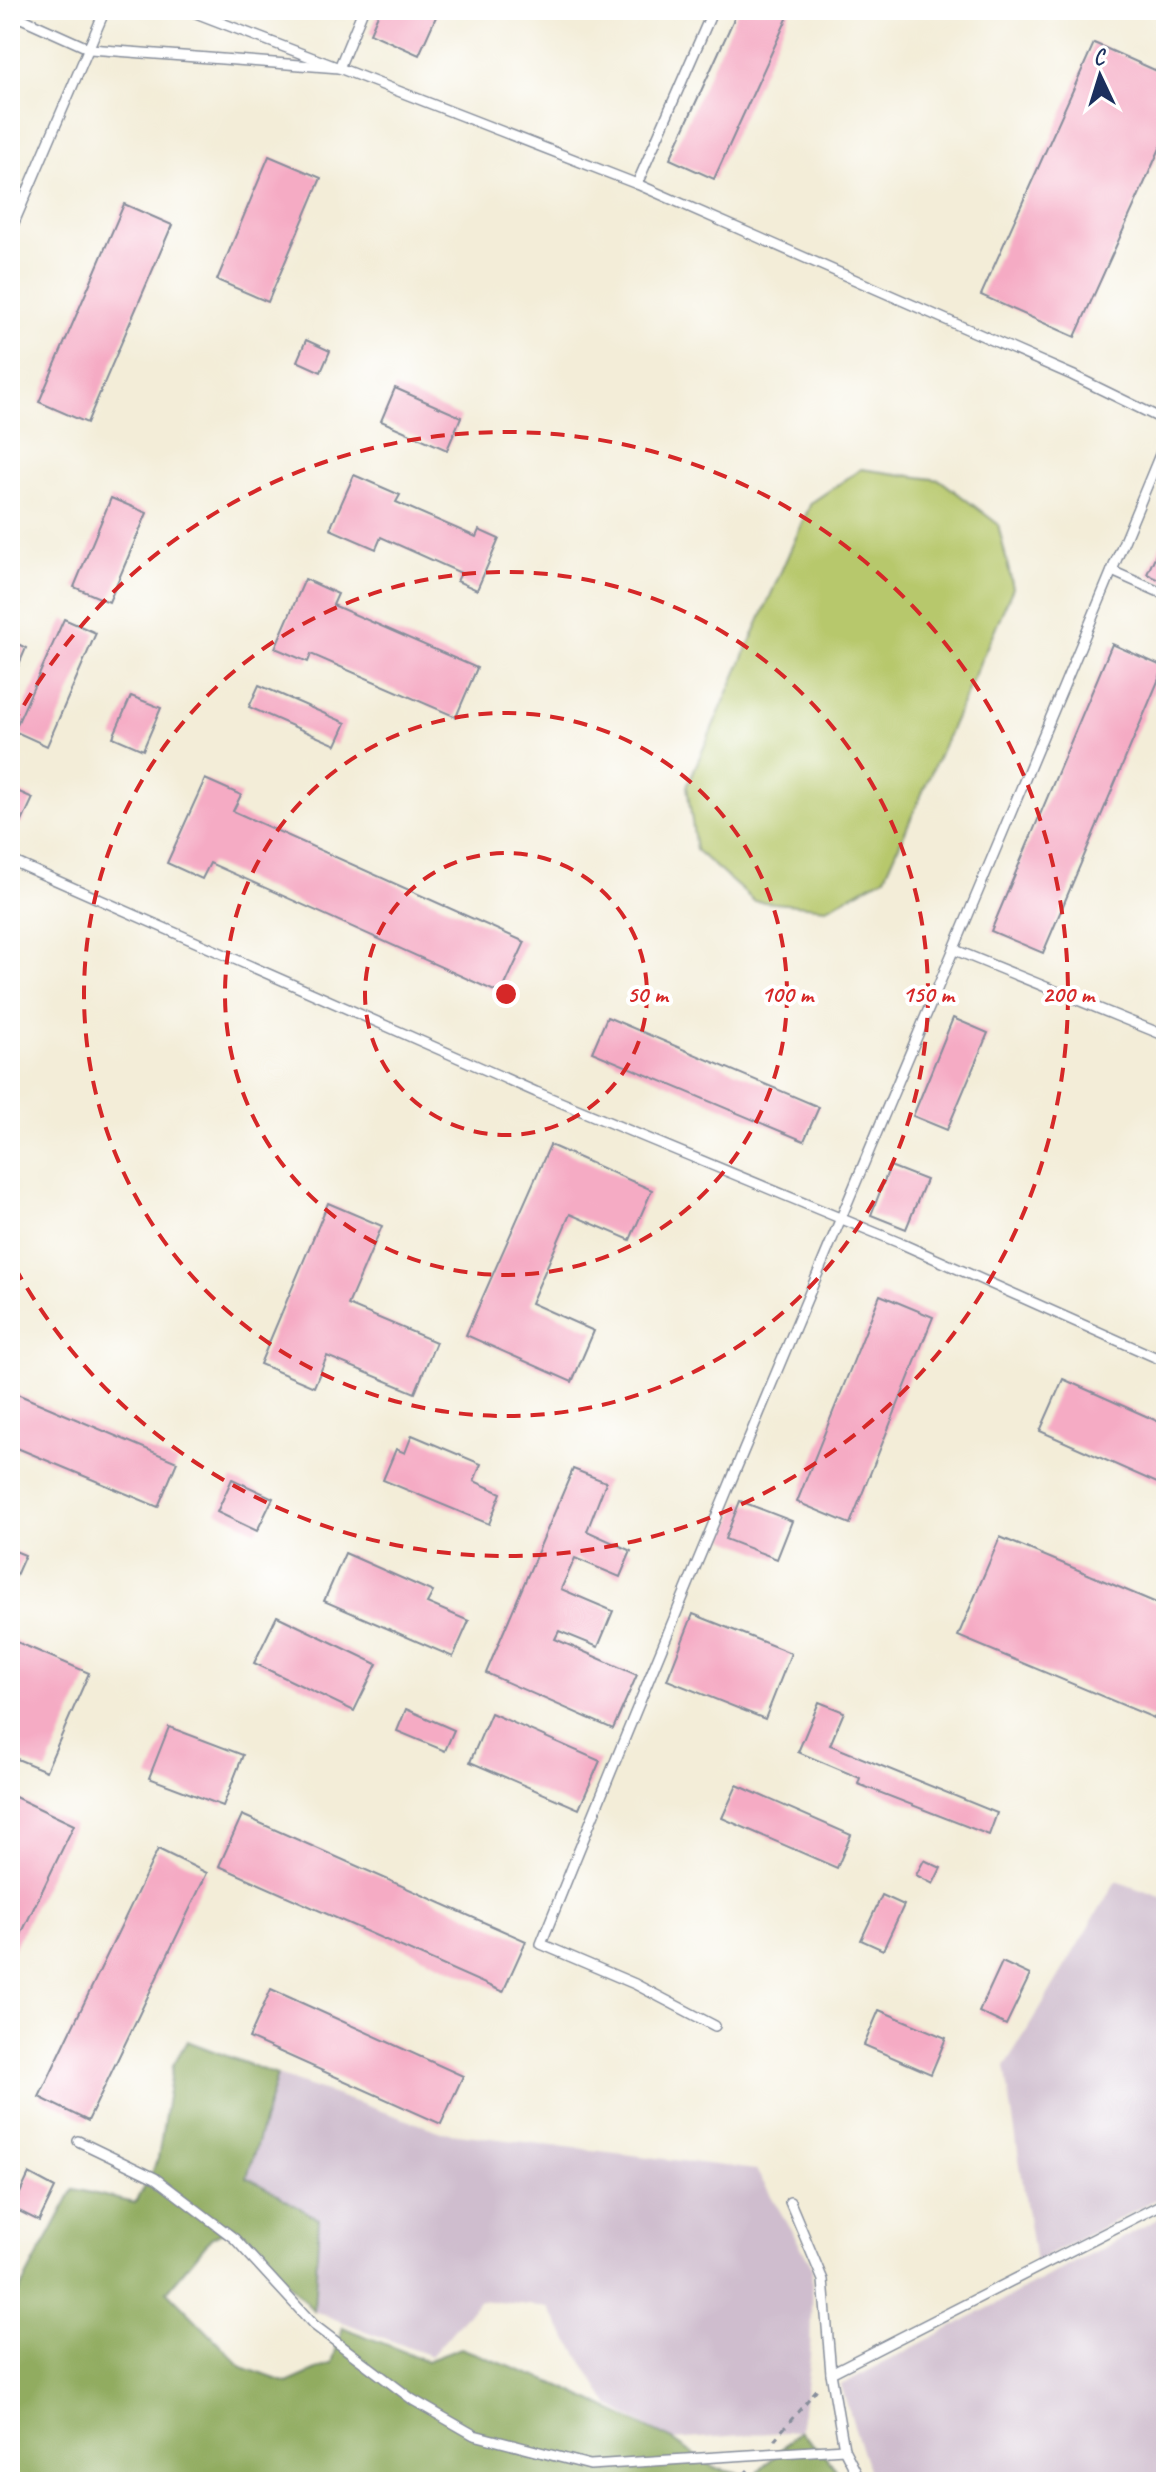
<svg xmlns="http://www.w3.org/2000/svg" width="1176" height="2492" font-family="Caveat,sans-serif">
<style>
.industrial{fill:#cfbdce}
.green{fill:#b7c86c;stroke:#697c65;stroke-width:2}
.forest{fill:#91ac60;stroke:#566e5f;stroke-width:2}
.building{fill:#f5abc4}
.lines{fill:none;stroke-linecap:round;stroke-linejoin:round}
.service-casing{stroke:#878e9b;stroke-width:12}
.path{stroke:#878e9b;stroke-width:3;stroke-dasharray:6 6;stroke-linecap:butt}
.service{stroke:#fff;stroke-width:9}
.ring{fill:none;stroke:#d62828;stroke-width:4;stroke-dasharray:14 10}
.centre{fill:#d62828;stroke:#fff;stroke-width:4}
.ring-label{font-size:24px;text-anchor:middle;font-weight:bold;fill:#d62828;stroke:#fff;stroke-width:8;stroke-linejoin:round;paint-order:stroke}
</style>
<rect width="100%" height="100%" fill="#fff"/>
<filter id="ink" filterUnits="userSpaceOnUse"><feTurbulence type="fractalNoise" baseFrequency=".0125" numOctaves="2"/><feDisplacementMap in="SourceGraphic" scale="16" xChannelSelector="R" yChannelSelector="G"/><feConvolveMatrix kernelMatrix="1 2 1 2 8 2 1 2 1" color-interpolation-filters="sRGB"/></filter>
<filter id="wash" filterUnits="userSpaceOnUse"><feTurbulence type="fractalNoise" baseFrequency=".006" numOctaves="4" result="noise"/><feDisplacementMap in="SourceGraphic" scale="32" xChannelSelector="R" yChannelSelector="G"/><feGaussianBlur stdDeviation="1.8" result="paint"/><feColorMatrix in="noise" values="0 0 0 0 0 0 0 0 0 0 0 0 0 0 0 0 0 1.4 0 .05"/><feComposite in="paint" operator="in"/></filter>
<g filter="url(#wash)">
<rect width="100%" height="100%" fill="#f3edd8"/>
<g class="industrial">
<path d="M1116 1881 1166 1899V2194L1035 2262 1005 2067Z"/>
<path d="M277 2075 442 2132 756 2170 812 2266 810 2357 800 2431 673 2440 609 2405 548 2307 480 2300 431 2356 314 2311 319 2219 247 2178Z"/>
<path d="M1166 2215V2482H872L841 2385Z"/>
</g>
<path class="green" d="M861 469 940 480 998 524 1013 588 885 877 827 908 754 901 696 850 687 786 811 503Z"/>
<path class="forest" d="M187 2041 277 2075 247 2177 319 2219 314 2311 233 2226 211 2238 167 2291 242 2367 287 2383 332 2363 343 2327 427 2361 461 2348 561 2386 673 2440 714 2468 753 2477 800 2431 834 2466 843 2482H10V2308L74 2189 135 2203 158 2159 173 2065Z"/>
<g id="blocks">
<g class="building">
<path d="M380 10H439L419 55 370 33Z"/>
<path d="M521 10H539L536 17Z"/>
<path d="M738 10H791L714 179 670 159Z"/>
<path d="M1094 43 1166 75V135L1075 337 981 295Z"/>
<path d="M269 156 321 178 268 302 217 280Z"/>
<path d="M124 204 172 225 87 423 39 402Z"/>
<path d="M306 340 330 351 321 372 297 361Z"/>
<path d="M395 388 461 417 447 450 381 421Z"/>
<path d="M354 475 400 495 396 502 476 537 479 530 499 539 477 590 457 581 461 573 381 537 376 549 330 529Z"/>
<path d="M111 498 147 513 109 602 74 587Z"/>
<path d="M1166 533V583L1147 574Z"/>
<path d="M305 579 338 594 333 605 477 668 456 717 311 654 308 662 275 648Z"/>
<path d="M10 601 19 604 10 624Z"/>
<path d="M64 619 96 633 47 746 14 731Z"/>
<path d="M10 640 26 648 10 685Z"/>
<path d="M1112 644 1164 667 1043 953 991 931Z"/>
<path d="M259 685 346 723 336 745 249 707Z"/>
<path d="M131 696 161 708 143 750 113 737Z"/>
<path d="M205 779 241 795 233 811 525 942 501 994 210 863 202 879 167 863Z"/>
<path d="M10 788 33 798 21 824 10 819Z"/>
<path d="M607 1017 819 1107 804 1141 592 1052Z"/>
<path d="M953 1018 988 1033 947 1130 913 1116Z"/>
<path d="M550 1145 652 1190 630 1240 570 1214 531 1303 594 1331 572 1382 466 1335Z"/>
<path d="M890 1166 926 1180 906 1229 871 1215Z"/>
<path d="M328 1203 382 1226 348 1305 436 1342 415 1393 327 1356 314 1387 260 1364Z"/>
<path d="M880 1295 933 1317 850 1524 797 1502Z"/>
<path d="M1063 1379 1166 1425V1487L1040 1431Z"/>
<path d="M10 1391 177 1462 158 1507 10 1445Z"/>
<path d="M412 1435 481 1464 474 1481 501 1493 489 1524 383 1480 396 1449 405 1453Z"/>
<path d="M573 1469 606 1482 587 1531 631 1551 620 1577 575 1558 561 1589 613 1611 598 1647 559 1631 555 1639 637 1675 613 1729 486 1673Z"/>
<path d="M232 1479 273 1498 257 1531 217 1512Z"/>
<path d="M740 1501 792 1521 777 1559 725 1539Z"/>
<path d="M1000 1537 1166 1607V1723L958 1636Z"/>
<path d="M10 1549 25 1555 14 1580 10 1579Z"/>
<path d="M345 1553 433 1592 427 1603 469 1621 453 1657 324 1601Z"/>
<path d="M693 1614 791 1653 765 1719 667 1680Z"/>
<path d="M277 1616 377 1664 354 1711 254 1663Z"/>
<path d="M10 1639 89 1673 46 1771 10 1756Z"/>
<path d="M819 1702 844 1712 830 1745 997 1813 989 1835 858 1784 860 1778 798 1752Z"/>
<path d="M406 1709 454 1730 445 1751 397 1731Z"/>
<path d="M491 1713 600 1761 579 1809 470 1762Z"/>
<path d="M169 1727 243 1755 223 1806 149 1778Z"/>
<path d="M737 1785 851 1835 837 1868 722 1818Z"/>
<path d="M13 1796 74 1825 10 1957V1803Z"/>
<path d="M242 1815 526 1941 503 1992 219 1866Z"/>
<path d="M158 1849 207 1873 88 2121 39 2097Z"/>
<path d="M924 1860 941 1868 933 1884 916 1875Z"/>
<path d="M882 1895 904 1905 883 1950 861 1940Z"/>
<path d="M1002 1962 1030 1975 1006 2025 979 2012Z"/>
<path d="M271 1989 463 2076 441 2124 249 2038Z"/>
<path d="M879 2010 946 2038 931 2074 864 2045Z"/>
<path d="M29 2174 55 2188 39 2221 13 2208Z"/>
</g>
</g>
</g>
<g filter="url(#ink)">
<use href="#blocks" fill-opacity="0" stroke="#878e9b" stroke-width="2"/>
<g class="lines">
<defs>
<g id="service">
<path d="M188 10 339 68 363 10"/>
<path d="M10 13 90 49 339 68 637 184 1072 375 1166 421"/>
<path d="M637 184 713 10"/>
<path d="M10 232 105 10"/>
<path d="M1112 571 1166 595"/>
<path d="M10 860 536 1092 900 1243 1166 1362"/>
<path d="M955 950 1166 1036"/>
<path d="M715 2026 635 1984 541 1944C744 1441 959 942 1166 440"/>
<path d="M78 2141 155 2178 235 2239 314 2325 413 2400 474 2435 590 2465 844 2449"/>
<path d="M790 2202 823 2280 831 2373 844 2449 861 2482"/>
<path d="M831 2373 1166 2202"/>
</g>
</defs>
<use href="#service" class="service-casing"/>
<g class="path">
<path d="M774 2440 818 2388"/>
<path d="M737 2482 748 2470"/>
</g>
<use href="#service" class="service"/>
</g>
</g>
<g class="ring">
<circle cx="506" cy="994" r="141"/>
<circle cx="506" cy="994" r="281"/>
<circle cx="506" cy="994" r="422"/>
<path d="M12 726A562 562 0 1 1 12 1262"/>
</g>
<circle cx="506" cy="994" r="12" class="centre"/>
<g class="ring-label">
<text x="647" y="1002">50 m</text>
<text x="787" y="1002">100 m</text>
<text x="928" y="1002">150 m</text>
<text x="1068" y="1002">200 m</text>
</g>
<rect width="1176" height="2492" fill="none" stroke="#fff" stroke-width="40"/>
<g transform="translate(1100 76) rotate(356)" stroke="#ffffff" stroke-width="6" paint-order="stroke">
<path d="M0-6L14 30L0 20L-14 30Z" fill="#1b2f5e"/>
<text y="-12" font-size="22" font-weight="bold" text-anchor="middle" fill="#1b2f5e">С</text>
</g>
</svg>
